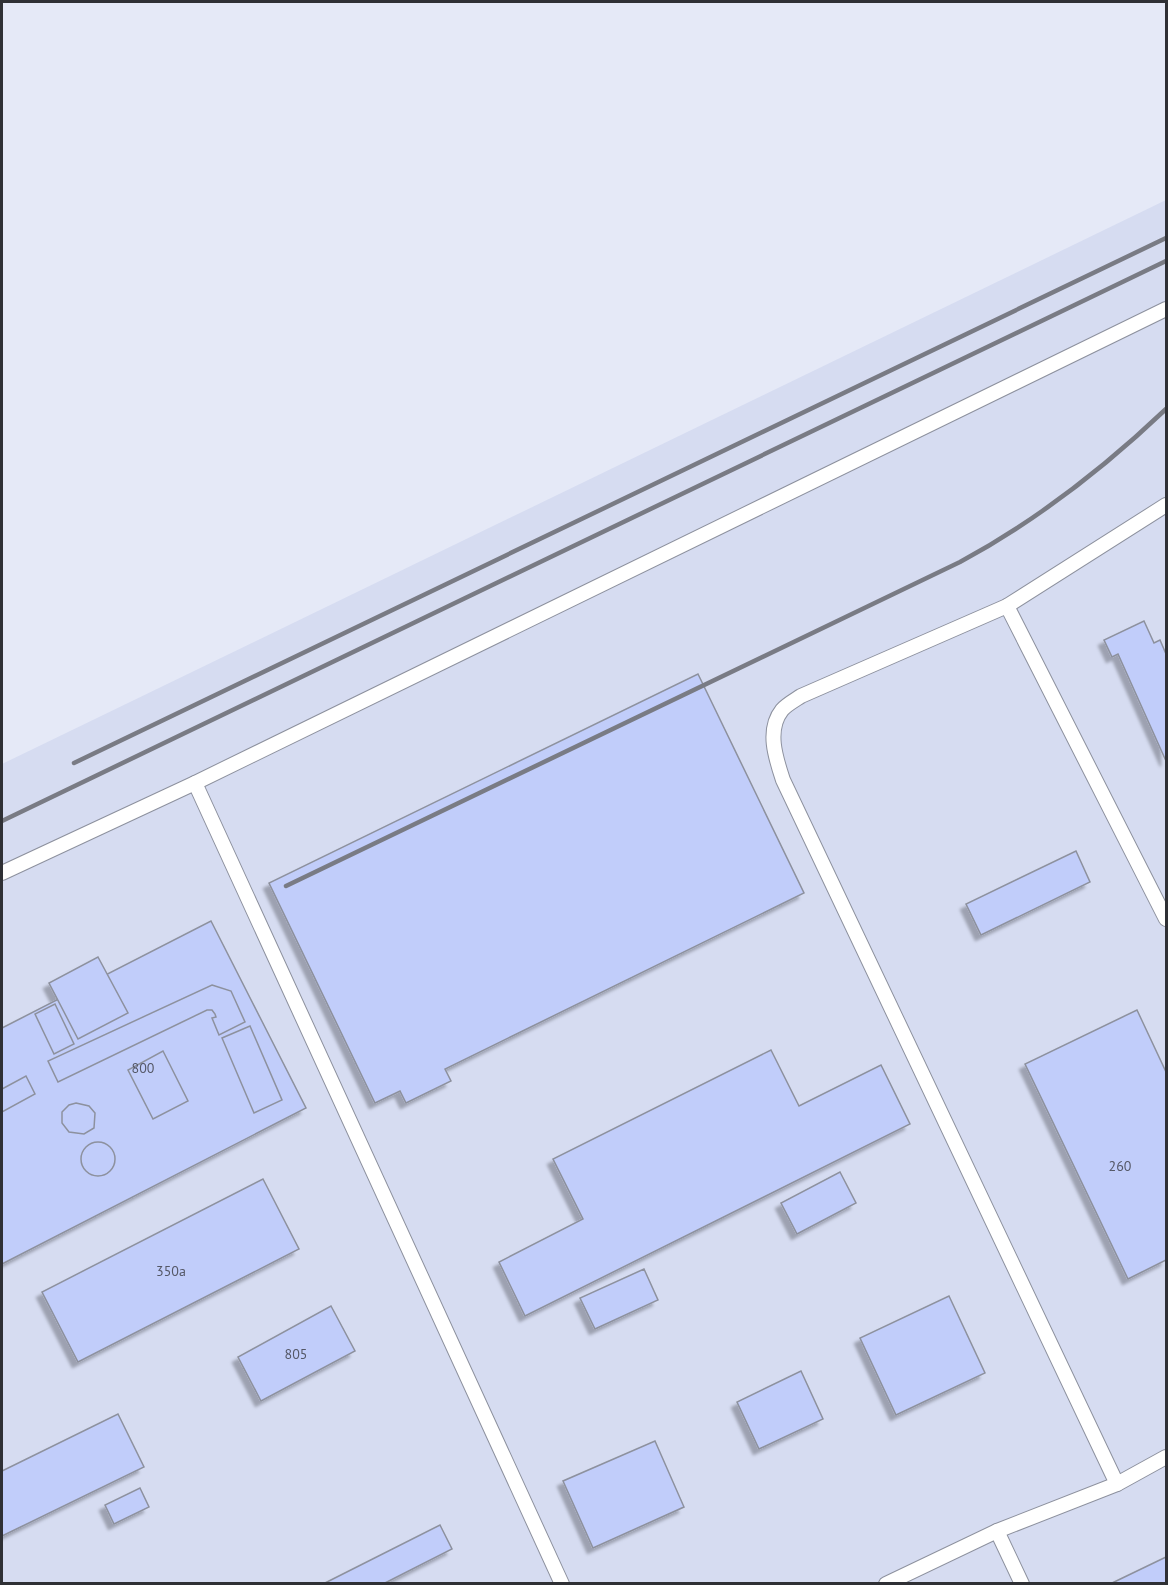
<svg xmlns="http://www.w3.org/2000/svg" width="1168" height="1585" font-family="'PT Sans',sans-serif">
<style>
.built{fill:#d6dcf1}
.building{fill:#c1cdfa;stroke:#8d919e;stroke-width:1.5;filter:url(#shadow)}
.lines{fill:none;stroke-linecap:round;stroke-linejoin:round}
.lane-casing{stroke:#8d919e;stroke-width:16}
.lane{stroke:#fff;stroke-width:14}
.rail{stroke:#797b84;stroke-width:4.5}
.labels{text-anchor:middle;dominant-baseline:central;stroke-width:5;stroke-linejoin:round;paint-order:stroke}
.number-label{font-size:14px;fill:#545766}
</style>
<defs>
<filter id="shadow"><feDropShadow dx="-5.5" dy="5.5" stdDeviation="1.5" flood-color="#0004"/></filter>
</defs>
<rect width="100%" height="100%" fill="#e5e9f7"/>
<path class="built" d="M1166 200V1583L2 1584V764Z"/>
<g class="building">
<path d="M1144 621 1154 643 1160 640 1166 654V761L1118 654 1112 657 1104 640Z"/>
<path d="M698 674 804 893 445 1069 451 1081 406 1103 400 1091 375 1103 269 883Z"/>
<path d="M1076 851 1090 882 981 935 966 904Z"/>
<path d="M211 921 306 1108 2 1264V1028Z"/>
<path d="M98 957 128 1013 78 1039 49 983Z"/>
<path d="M212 985 231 991 245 1022 219 1035 212 1018 216 1017 215 1014 212 1010H207L58 1082 48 1061Z"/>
<path d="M55 1004 74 1044 54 1054 35 1014Z"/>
<path d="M1137 1010 1166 1072V1260L1128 1279 1025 1064Z"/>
<path d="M250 1026 282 1100 254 1113 222 1038Z"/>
<path d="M771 1050 799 1106 881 1065 910 1124 525 1316 499 1262 583 1219 553 1159Z"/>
<path d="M163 1051 188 1101 153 1119 128 1070Z"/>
<path d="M26 1076 35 1094 2 1112V1089Z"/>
<path d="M76 1103 89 1106 95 1113 94 1128 84 1134 69 1132 62 1123V1112L69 1105Z"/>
<circle cx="98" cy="1159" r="17"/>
<path d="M840 1172 856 1203 797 1234 781 1203Z"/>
<path d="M263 1179 299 1249 78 1362 42 1292Z"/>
<path d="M644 1269 658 1300 595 1329 580 1298Z"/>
<path d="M949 1296 985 1373 896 1415 860 1338Z"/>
<path d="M331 1306 355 1351 261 1401 238 1357Z"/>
<path d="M801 1371 823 1419 759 1449 737 1402Z"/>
<path d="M118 1414 144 1467 2 1536V1471Z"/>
<path d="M655 1441 684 1507 593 1548 563 1481Z"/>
<path d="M140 1488 149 1507 114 1524 105 1505Z"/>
<path d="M440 1525 452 1549 383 1584H323Z"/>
<path d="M1166 1557V1584H1110Z"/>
</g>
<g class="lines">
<defs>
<g id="lane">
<path d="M1007 606 1166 919"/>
<path d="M195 783 562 1584"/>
<path d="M2 873 195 783 1166 309"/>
<path d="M1117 1484 783 780C776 759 766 730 782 710 786 705 795 700 801 696L1007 606 1166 505"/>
<path d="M997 1531 1022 1584"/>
<path d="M886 1584 997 1531 1117 1484 1166 1457"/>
</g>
</defs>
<use href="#lane" class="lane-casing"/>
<use href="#lane" class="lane"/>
<g class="rail">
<path d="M74 763 1166 238"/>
<path d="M2 821 1166 261"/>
<path d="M286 886 960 562C1036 521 1104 468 1166 409"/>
</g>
</g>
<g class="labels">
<g class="number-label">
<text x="143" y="1068">800</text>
<text x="1120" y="1166">260</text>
<text x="171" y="1271">350a</text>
<text x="296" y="1354">805</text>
</g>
</g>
<rect width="1168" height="1585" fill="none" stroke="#2f3035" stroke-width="6"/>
</svg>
